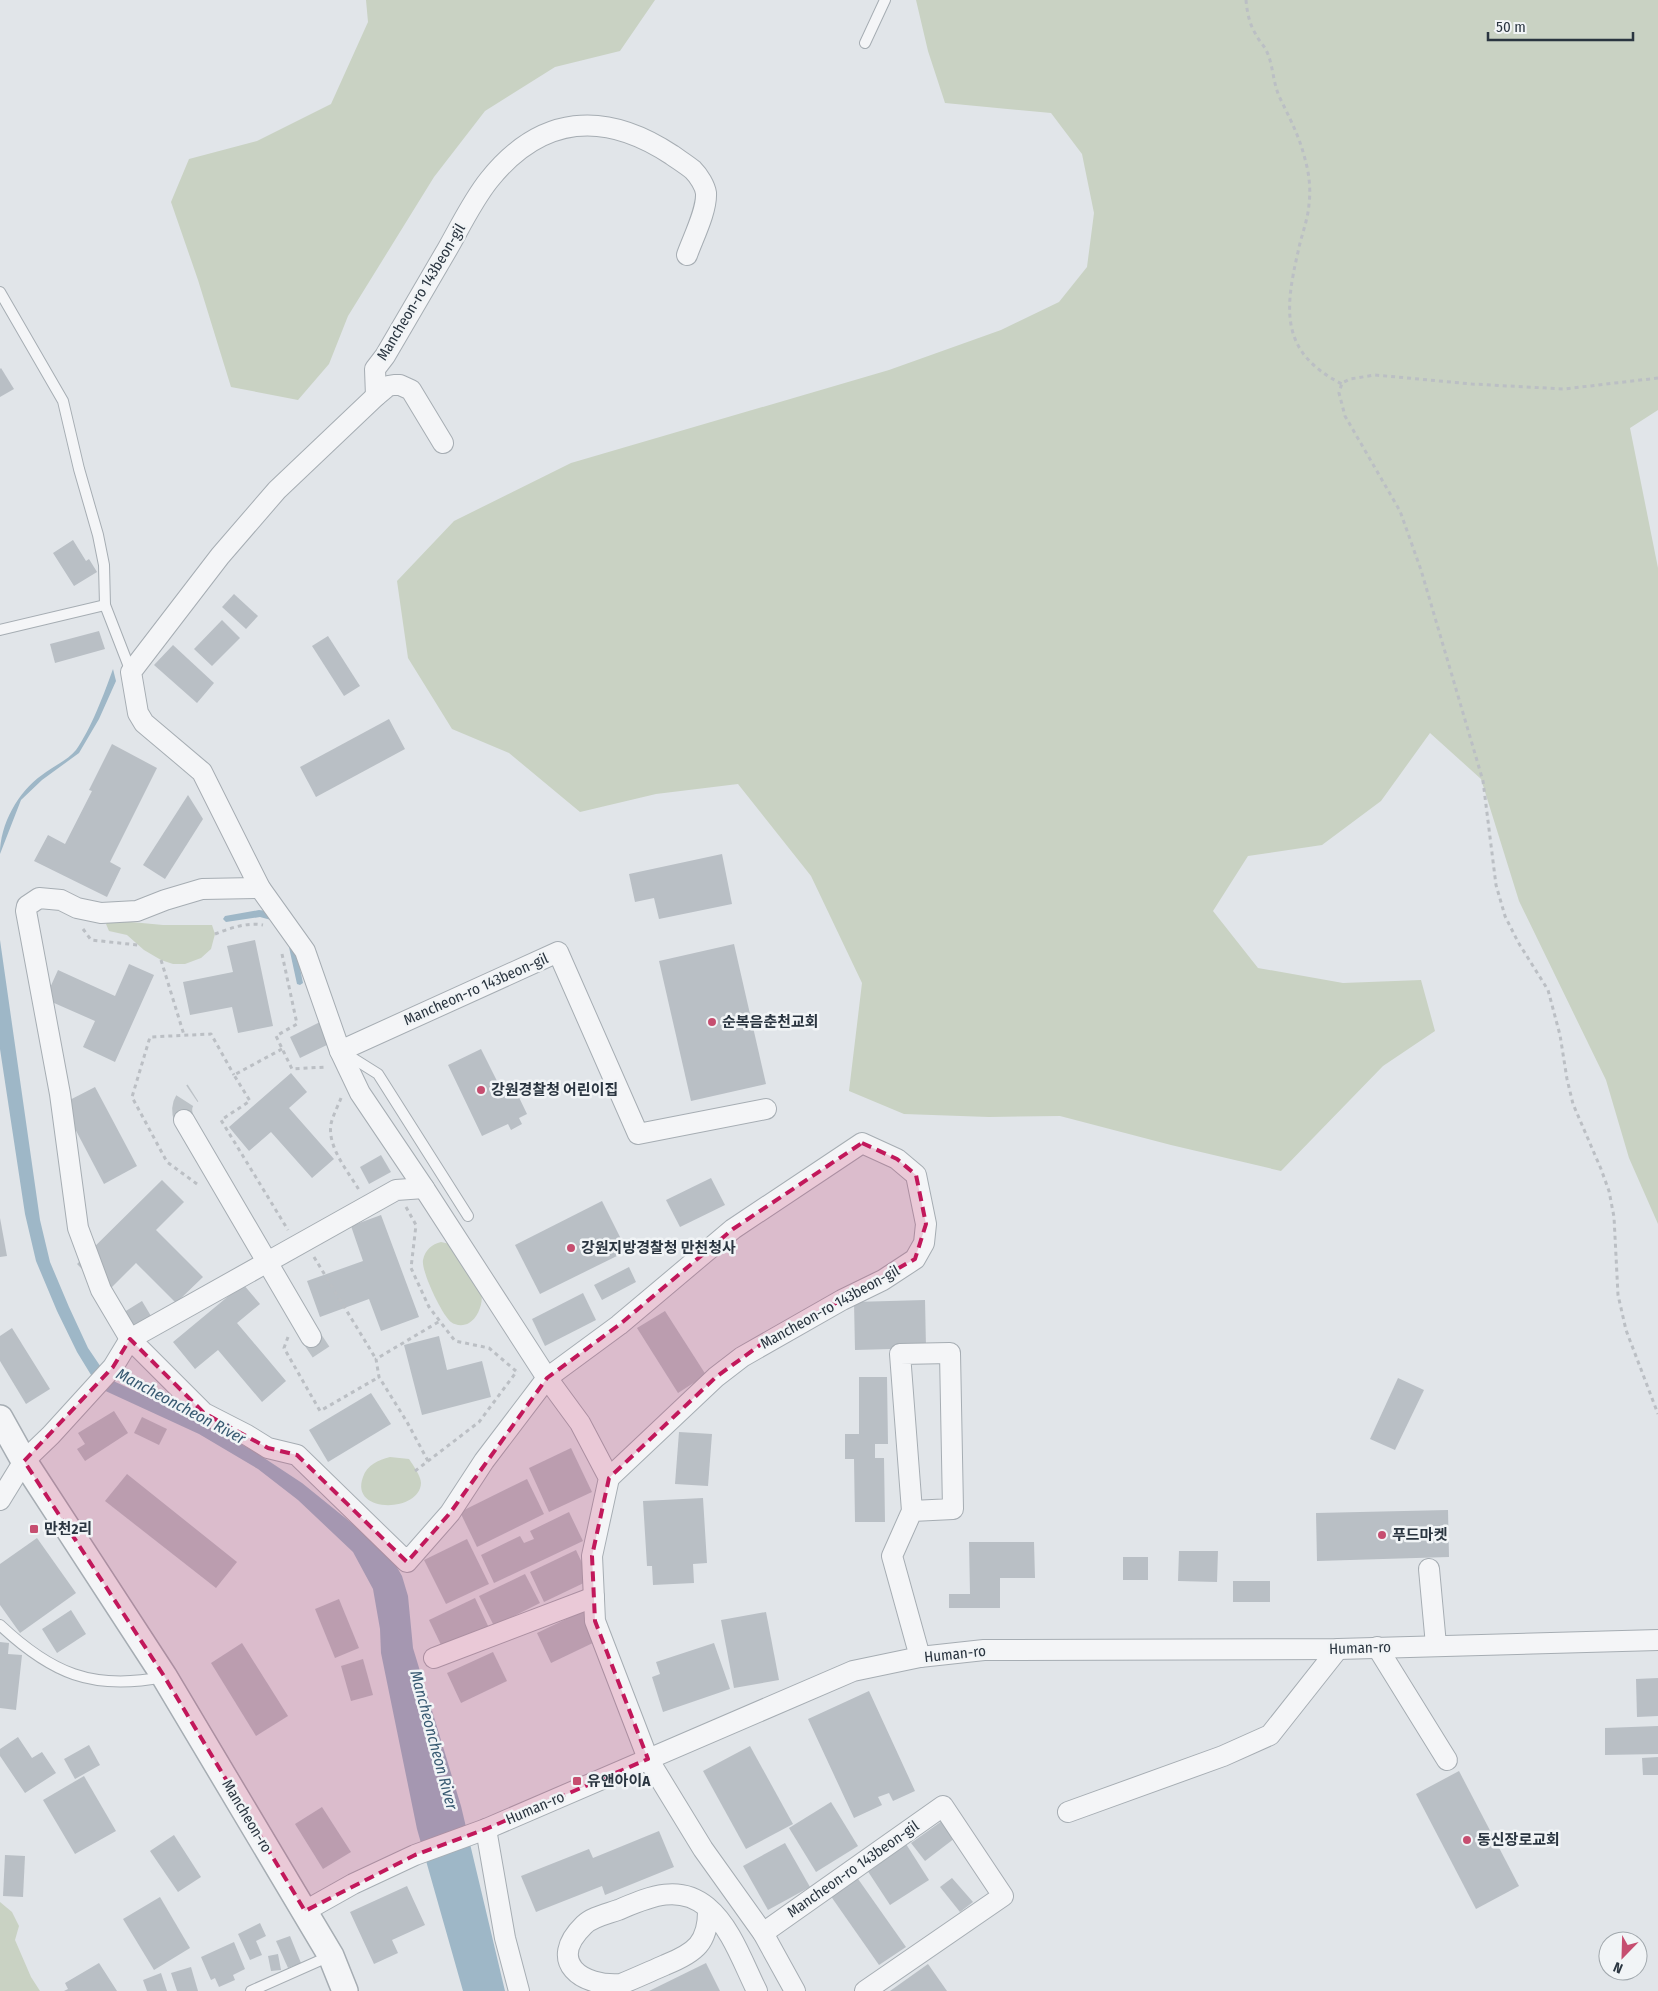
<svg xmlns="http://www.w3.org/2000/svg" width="1658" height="1991" font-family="'Fira Sans Condensed','Noto Sans KR',sans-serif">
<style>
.green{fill:#c9d2c3}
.water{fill:#9eb7c7}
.building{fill:#b9bfc5}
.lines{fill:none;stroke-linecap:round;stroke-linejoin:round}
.minor-tunnel{stroke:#bcc2c7;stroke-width:20;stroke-dasharray:20 10;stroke-linecap:butt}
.service-casing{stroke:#a6adb3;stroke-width:12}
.minor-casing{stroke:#a6adb3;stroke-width:22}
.tertiary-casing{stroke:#a6adb3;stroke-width:28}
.path{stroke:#bbbfc4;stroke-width:3;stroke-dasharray:4 4;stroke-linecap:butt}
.service{stroke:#f4f5f7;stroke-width:10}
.minor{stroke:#f4f5f7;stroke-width:20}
.tertiary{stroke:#f4f5f7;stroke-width:25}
.marked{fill:#c2185b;fill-opacity:0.2;stroke:#c2185b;stroke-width:4;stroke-dasharray:10 6;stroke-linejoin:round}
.poi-dot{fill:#c64e70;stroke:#f1f4f6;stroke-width:2}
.labels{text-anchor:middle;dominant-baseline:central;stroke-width:5;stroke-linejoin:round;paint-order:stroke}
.street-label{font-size:15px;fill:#2a3540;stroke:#f1f4f6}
.poi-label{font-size:15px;font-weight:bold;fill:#2a3540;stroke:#f1f4f6;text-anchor:start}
.water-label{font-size:16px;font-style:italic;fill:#375971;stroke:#f1f4f6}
</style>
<rect width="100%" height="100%" fill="#e1e5e9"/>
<g class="green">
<path d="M366 0H655L620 51 555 67 485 111 434 177 348 316 329 364 298 400 231 387 198 280 171 202 189 159 257 141 331 104 368 22Z"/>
<path d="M916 0H1658V410L1630 428 1658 568V1224L1629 1158 1606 1080 1519 901 1481 779 1430 733 1381 801 1322 845 1248 856 1213 911 1258 968 1343 983 1421 980 1435 1031 1383 1066 1281 1171 1171 1145 1060 1116 989 1117 904 1114 849 1091 862 983 811 876 738 784 656 794 580 812 509 753 452 729 408 658 397 581 454 521 571 463 889 370 1001 330 1059 302 1087 267 1094 213 1082 154 1051 113 945 103 928 51Z"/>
<path d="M110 920 163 925H212L215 934 211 949 201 958 185 964H173L161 960 144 950 127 935 109 931 106 924Z"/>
<path d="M441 1242 450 1244C457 1255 478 1282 481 1292 484 1302 478 1318 469 1323 464 1326 456 1326 451 1322 442 1315 421 1271 423 1260 425 1250 432 1244 441 1242Z"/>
<path d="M390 1457 409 1459C413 1465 421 1476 421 1483 420 1513 349 1514 363 1477 367 1465 378 1460 390 1457Z"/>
<path d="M0 1902 12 1912 19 1926 15 1940 31 1977 40 1991H0Z"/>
</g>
<g class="water">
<path d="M113 669 116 681 99 719 79 753 42 780 21 800 0 854C0 824 18 792 42 775 52 767 68 760 76 750 91 729 104 694 113 669Z"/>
<path d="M259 910 266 911 294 939 303 983 300 985 297 984 287 938 271 920 260 917 226 922 223 919 225 916Z"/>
<path d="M0 940 40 1220 50 1262 69 1307 88 1348 109 1379 204 1423 255 1452 302 1483 354 1525 394 1562 402 1576 408 1596 413 1648 461 1806 505 1991H463L417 1829 381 1653 380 1629 373 1589 353 1552 298 1500 258 1469 199 1434 99 1388 77 1352 57 1311 36 1261 25 1214 0 1049Z"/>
</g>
<g class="building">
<path d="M1 368 14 389 0 397V369Z"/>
<path d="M73 540 86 561 89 559 97 572 74 586 53 553Z"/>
<path d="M234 594 258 616 246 629 222 607Z"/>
<path d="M222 620 240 638 212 666 194 649Z"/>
<path d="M99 631 105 649 55 663 50 644Z"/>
<path d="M328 636 360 686 344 696 312 646Z"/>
<path d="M173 645 214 683 197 703 154 665Z"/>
<path d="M389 719 405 749 316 797 300 767Z"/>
<path d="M112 744 157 768 110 862 121 868 107 897 34 861 48 835 65 844 92 791 89 790Z"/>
<path d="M188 795 203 819 165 879 143 865Z"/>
<path d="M722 854 732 904 659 919 654 898 635 902 629 874Z"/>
<path d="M255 940 273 1026 238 1033 232 1007 190 1015 183 982 233 972 227 946Z"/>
<path d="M734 944 766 1084 691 1101 659 961Z"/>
<path d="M129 964 154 975 115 1062 83 1047 95 1021 45 999 58 970 115 996Z"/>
<path d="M320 1022 331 1043 300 1058 290 1037Z"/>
<path d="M481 1049 503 1093 514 1087 527 1114 519 1118 522 1124 511 1130 508 1124 482 1136 448 1065Z"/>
<path d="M291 1073 307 1092 289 1108 334 1159 312 1178 271 1132 249 1151 229 1127Z"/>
<path d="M95 1087 137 1166 104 1184 62 1104Z"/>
<path d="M381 1155 391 1172 369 1184 360 1167Z"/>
<path d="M711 1178 725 1205 680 1227 666 1200Z"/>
<path d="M162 1180 184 1202 156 1230 203 1277 176 1303 136 1263 106 1293 77 1264Z"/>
<path d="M602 1201 627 1251 540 1294 515 1245Z"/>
<path d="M381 1215 419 1317 381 1331 369 1299 320 1317 307 1281 363 1261 351 1226Z"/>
<path d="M0 1218 7 1256 0 1257Z"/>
<path d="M629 1267 636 1282 602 1300 594 1285Z"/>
<path d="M243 1284 260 1304 237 1323 286 1381 262 1402 218 1350 195 1369 173 1342Z"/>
<path d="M583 1293 596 1320 545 1346 532 1319Z"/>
<path d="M925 1300 926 1348 855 1350 854 1302Z"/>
<path d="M142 1301 154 1321 120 1342 108 1322Z"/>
<path d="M665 1311 706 1375 678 1393 637 1328Z"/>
<path d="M12 1328 50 1389 26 1404 0 1361V1336Z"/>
<path d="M439 1336 447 1370 482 1361 491 1397 422 1415 404 1345Z"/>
<path d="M859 1377H887L888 1444H875V1458H884L885 1522H855L854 1459H845V1434H859Z"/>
<path d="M1398 1378 1424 1390 1395 1450 1370 1439Z"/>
<path d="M371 1393 391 1424 328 1462 309 1430Z"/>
<path d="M114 1411 128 1433 85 1461 77 1449 85 1444 78 1433Z"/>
<path d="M142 1417 167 1429 159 1445 134 1433Z"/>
<path d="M679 1432 712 1434 708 1486 675 1484Z"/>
<path d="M571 1448 592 1492 549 1512 529 1468Z"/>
<path d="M127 1474 237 1562 216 1588 105 1501Z"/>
<path d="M527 1479 544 1514 477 1547 460 1512Z"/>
<path d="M703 1498 707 1563 693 1564 694 1583 653 1585 652 1566H647L643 1501Z"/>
<path d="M1448 1510 1449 1557 1317 1561 1316 1513Z"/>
<path d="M569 1512 583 1541 494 1583 481 1555 520 1536 524 1543 534 1539 530 1531Z"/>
<path d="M37 1538 76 1593 20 1633 0 1605V1564Z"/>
<path d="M467 1539 489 1584 446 1604 424 1560Z"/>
<path d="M969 1542H1034L1035 1578H1000V1608H949V1594H970Z"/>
<path d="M576 1550 590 1580 544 1602 530 1572Z"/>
<path d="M1179 1551H1218L1217 1582 1178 1581Z"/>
<rect x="1123" y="1557" width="25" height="23"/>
<path d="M525 1574 540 1603 494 1626 479 1596Z"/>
<rect x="1233" y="1581" width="37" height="21"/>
<path d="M475 1598 489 1628 443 1649 429 1620Z"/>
<path d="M339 1599 359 1648 335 1658 315 1609Z"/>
<path d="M71 1610 86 1634 57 1653 42 1629Z"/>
<path d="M583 1611 597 1641 551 1663 537 1633Z"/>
<path d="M766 1612 779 1680 734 1688 721 1620Z"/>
<path d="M0 1642 9 1643 8 1654 22 1655 16 1710 0 1708Z"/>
<path d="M242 1643 288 1716 256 1736 211 1663Z"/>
<path d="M714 1643 730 1689 663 1712 652 1677 660 1674 656 1662Z"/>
<path d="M493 1652 507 1681 461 1703 447 1673Z"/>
<path d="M363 1659 373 1695 351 1701 341 1666Z"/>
<path d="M1658 1678V1716L1637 1717 1636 1679Z"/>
<path d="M869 1691 915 1791 893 1801 889 1793 878 1797 882 1805 854 1818 808 1719Z"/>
<path d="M1658 1726V1754L1605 1755V1728Z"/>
<path d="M18 1737 32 1758 42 1752 56 1773 25 1793 0 1756V1749Z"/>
<path d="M89 1745 100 1765 75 1779 64 1759Z"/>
<path d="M750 1746 793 1824 746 1849 703 1771Z"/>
<path d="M1658 1757V1775H1643L1642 1758Z"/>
<path d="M1459 1771 1519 1886 1476 1909 1416 1794Z"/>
<path d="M84 1776 116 1831 75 1854 43 1800Z"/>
<path d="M831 1802 858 1846 816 1872 789 1828Z"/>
<path d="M322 1807 351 1852 323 1869 295 1824Z"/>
<path d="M942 1821 955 1838 925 1861 911 1843Z"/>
<path d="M659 1831 674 1867 605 1895 602 1886 536 1912 521 1876 589 1849 593 1858Z"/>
<path d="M174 1835 201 1877 178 1892 150 1851Z"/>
<path d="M785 1843 810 1887 768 1910 743 1866Z"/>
<path d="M906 1844 929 1880 890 1905 867 1870Z"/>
<path d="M5 1855 25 1856 23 1897 3 1896Z"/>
<path d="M856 1876 906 1947 879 1965 830 1895Z"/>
<path d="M952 1878 973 1902 960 1912 940 1887Z"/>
<path d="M407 1886 425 1925 392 1940 398 1953 374 1964 350 1912Z"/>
<path d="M160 1897 190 1948 154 1970 123 1919Z"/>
<path d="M260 1923 266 1936 256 1941 262 1955 250 1960 238 1934Z"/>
<path d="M290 1936 301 1963 288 1968 276 1941Z"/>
<path d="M234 1942 245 1969 233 1975 235 1980 219 1987 215 1978 211 1980 201 1957Z"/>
<path d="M278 1954 281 1970 271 1971 268 1956Z"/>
<path d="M99 1963 117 1991H64L68 1989 65 1983Z"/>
<path d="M706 1963 720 1991H649Z"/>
<path d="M928 1964 947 1991H890Z"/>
<path d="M191 1967 198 1991H177L171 1973Z"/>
<path d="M161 1973 167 1991H147L143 1980Z"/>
</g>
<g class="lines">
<g class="minor-tunnel">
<path d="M184 1120C180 1108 182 1100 193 1093"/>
<path d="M311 1337 321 1352"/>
</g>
<defs>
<g id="service">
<path d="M865 43 885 0"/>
<path d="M0 292 63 401 79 469 98 535 104 565 105 605 131 672"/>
<path d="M0 630 105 605"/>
<path d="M343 1052 378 1074 468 1216"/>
<path d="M0 1625C51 1673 92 1691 163 1677"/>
<path d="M251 1991 330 1956"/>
</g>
<g id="minor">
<path d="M376 396 375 369 385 356C406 320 427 284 448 248 461 225 473 200 489 180 541 115 604 110 672 155 679 160 687 165 693 170 699 176 705 186 706 193 707 211 693 238 687 255"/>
<path d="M443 443 411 390 400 385H394L388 386 376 396 277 490 220 556 131 672 138 713 144 723 202 772 260 888 305 951 340 1051 360 1093 424 1188 547 1378 580 1423 609 1478 592 1556 595 1621 648 1759 703 1849 763 1933 795 1991"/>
<path d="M260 888 202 889 165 900 137 911 101 913 77 908 61 900 39 898 27 906 26 911 60 1094 78 1228 101 1290 130 1339 204 1413 247 1435 268 1448 297 1455 407 1562 450 1513 484 1461 547 1378 619 1325 733 1229 862 1143 897 1159 916 1175 926 1224 924 1243 915 1259 883 1280 842 1300 742 1357 716 1377 609 1478"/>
<path d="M340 1051 558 952 638 1134 766 1109"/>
<path d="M184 1120 311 1337"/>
<path d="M0 1500 24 1461 51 1435 113 1367 130 1339 396 1190 424 1188"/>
<path d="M912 1511 900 1354 950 1353 953 1509 912 1511 892 1556 920 1657"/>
<path d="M1429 1569 1436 1645"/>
<path d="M1377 1647 1447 1760"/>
<path d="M434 1658 594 1597"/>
<path d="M1068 1812 1223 1756 1270 1735 1338 1649"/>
<path d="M486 1829 505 1938 519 1991"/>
<path d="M708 1908C709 1943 695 1953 665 1965 651 1971 636 1978 621 1984 582 1987 546 1962 584 1925 592 1917 607 1914 618 1910 647 1898 678 1883 707 1907 731 1927 743 1963 757 1991"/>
<path d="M305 1911 353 1884 415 1855 486 1829 853 1671 920 1657 984 1650 1338 1649 1658 1640"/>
<path d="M763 1933 943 1806 1003 1896 865 1991"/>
</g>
<path id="tertiary" d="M0 1418 24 1461 164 1676 331 1956 345 1991"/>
</defs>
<use href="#service" class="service-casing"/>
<use href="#minor" class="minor-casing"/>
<use href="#tertiary" class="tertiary-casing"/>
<g class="path">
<path d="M1246 0C1247 11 1249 23 1255 33 1258 40 1264 45 1267 52 1273 65 1273 82 1279 96 1289 117 1299 135 1305 159 1309 173 1311 189 1309 204 1308 220 1301 236 1298 252 1284 312 1281 353 1342 384"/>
<path d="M1658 378 1564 389 1472 384 1375 375 1350 379 1342 383 1339 393 1345 416 1400 511 1421 570 1483 781 1496 885 1505 916 1518 942 1548 990 1560 1035 1567 1079 1573 1104 1601 1169 1609 1191 1614 1217 1618 1295 1626 1330 1658 1414"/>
<path d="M83 929 91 940 138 945"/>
<path d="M215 934C230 928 248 922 263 925"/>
<path d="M282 954 297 1024 276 1036 292 1069 326 1067"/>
<path d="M161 960 184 1035"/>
<path d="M282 1049 234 1075 250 1101 221 1120 288 1230"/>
<path d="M341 1098C338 1106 333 1115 331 1124 327 1147 348 1171 359 1190"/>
<path d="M197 1184 167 1162 132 1097 150 1037 211 1034 234 1075"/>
<path d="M406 1207 416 1225 411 1268 429 1307 455 1341 489 1348 516 1371"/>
<path d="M314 1257 376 1359"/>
<path d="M288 1337 284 1348 320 1411 379 1377"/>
<path d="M428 1461 407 1422 379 1377 376 1359 440 1321"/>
<path d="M415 1471 479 1422 517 1371"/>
</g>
<use href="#service" class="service"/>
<use href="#minor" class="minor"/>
<use href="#tertiary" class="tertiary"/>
</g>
<path class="marked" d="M862 1143 897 1159 916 1175 926 1224 915 1259 760 1345 716 1377 609 1478 592 1556 595 1621 648 1759 486 1829 415 1855 305 1911 164 1676 24 1461 113 1367 130 1339 204 1413 268 1448 297 1455 407 1562 450 1513 547 1378 619 1325 733 1229Z"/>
<g class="poi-dot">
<circle cx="712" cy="1022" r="5"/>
<circle cx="481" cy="1090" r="5"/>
<circle cx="571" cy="1248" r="5"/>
<rect x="29" y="1524" width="10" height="10" rx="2.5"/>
<circle cx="1382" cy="1535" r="5"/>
<rect x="572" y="1776" width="10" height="10" rx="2.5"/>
<circle cx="1467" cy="1840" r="5"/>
</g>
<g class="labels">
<g class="street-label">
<text transform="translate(421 292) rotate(-59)">Mancheon-ro 143beon-gil</text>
<text transform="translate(476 989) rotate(-24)">Mancheon-ro 143beon-gil</text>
<text transform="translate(830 1307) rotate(-29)">Mancheon-ro 143beon-gil</text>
<text transform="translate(1360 1648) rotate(-2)">Human-ro</text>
<text transform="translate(955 1654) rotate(-6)">Human-ro</text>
<text transform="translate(535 1808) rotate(-23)">Human-ro</text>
<text transform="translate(247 1816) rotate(59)">Mancheon-ro</text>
<text transform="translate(853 1869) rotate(-35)">Mancheon-ro 143beon-gil</text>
</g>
<g class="poi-label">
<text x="722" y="1022">순복음춘천교회</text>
<text x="491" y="1090">강원경찰청 어린이집</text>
<text x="581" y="1248">강원지방경찰청 만천청사</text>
<text x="44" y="1529">만천2리</text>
<text x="1392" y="1535">푸드마켓</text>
<text x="587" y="1781">유앤아이A</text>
<text x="1477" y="1840">동신장로교회</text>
</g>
<g class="water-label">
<text transform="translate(181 1406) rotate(28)">Mancheoncheon River</text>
<text transform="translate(434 1740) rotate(75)">Mancheoncheon River</text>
</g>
</g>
<g transform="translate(1623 1956) rotate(203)"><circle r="24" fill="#f1f4f6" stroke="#a1a8ad"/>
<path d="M0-4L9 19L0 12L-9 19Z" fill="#c64e70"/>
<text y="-8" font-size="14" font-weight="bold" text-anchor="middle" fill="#2a3540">N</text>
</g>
<path d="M1488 32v8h145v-8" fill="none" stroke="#2a3540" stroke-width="2.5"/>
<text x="1496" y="32" font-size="15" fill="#2a3540" stroke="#f1f4f6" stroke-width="4" paint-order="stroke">50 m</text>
</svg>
